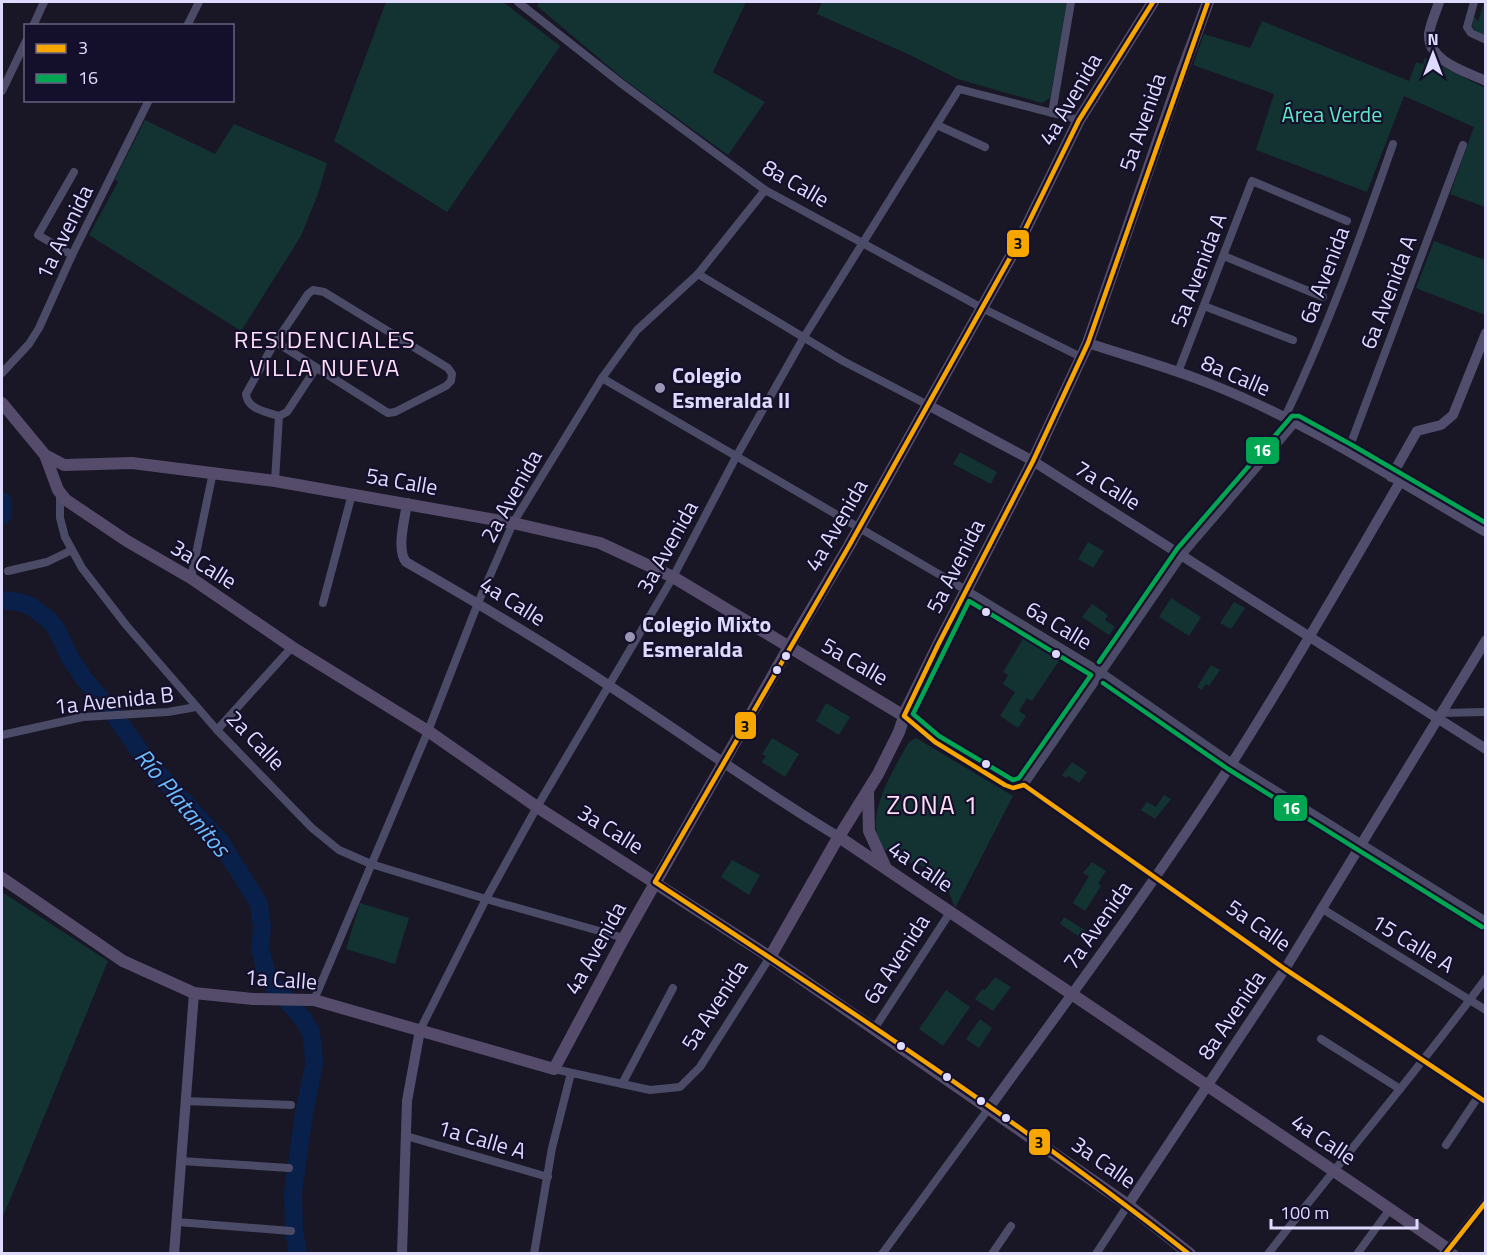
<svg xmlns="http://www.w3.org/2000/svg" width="1487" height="1255" font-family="'Titillium Web',sans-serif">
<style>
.green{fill:#133333}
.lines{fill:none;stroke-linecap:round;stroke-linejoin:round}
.river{stroke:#09214a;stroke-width:18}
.street{stroke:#4c4b67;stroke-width:8}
.secondary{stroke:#504e6c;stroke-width:10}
.primary{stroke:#554c6b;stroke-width:12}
.bus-1-casing{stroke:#14102c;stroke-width:9}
.bus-2-casing{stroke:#14102c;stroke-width:9}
.bus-1{stroke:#f7a600;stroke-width:4.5}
.bus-2{stroke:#00a651;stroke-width:4.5}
.poi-dot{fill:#9a96b3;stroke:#14102c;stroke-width:2}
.bus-dot{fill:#dfdbff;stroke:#14102c;stroke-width:2}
.labels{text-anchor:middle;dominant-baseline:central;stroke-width:4.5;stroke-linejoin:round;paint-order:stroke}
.street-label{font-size:22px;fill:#dfdbff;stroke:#14102c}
.park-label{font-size:22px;fill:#5ee8c4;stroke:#14102c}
.poi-label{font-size:22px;font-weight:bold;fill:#dfdbff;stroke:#14102c;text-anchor:start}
.neighbourhood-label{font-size:24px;letter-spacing:1.5px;fill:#ffddf3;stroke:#14102c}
.water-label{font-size:24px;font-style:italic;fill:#69bcff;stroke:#14102c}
.quarter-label{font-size:26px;letter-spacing:1.5px;fill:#ffddf3;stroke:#14102c}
.line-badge{stroke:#14102c;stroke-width:2}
.badge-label{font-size:16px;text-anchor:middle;font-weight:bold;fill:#fff}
.pale-badge-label{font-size:16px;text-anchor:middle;font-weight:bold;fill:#111}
</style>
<rect width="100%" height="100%" fill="#191626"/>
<g class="green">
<path d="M386 2H503L560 46 447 212 334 141Z"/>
<path d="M539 2H746L713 72 765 102 728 155 626 81 537 6Z"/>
<path d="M822 2H1067L1050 98 1042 103 958 79 910 55 817 14Z"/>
<path d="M1484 2H1485V36L1476 31 1472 26 1474 16 1478 22Z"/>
<path d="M1262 21 1409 81 1416 62 1423 64 1425 58 1485 88V207L1450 194 1474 127 1404 96 1367 192 1256 150 1274 94 1193 65 1204 34 1250 48Z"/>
<path d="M145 120 215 154 234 124 327 163 319 191 301 236 241 331 89 235 118 182 115 179Z"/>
<path d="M1434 241 1485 260V315L1416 288Z"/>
<path d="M960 452 997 472 991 484 953 464Z"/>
<path d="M1088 542 1104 551 1093 568 1078 559Z"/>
<path d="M1171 598 1201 617 1189 636 1159 617Z"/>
<path d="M1234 602 1245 608 1231 629 1220 623Z"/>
<path d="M1092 604 1108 615 1105 620 1115 627 1109 635 1082 617Z"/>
<path d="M1026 634 1063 655 1032 701 1027 698 1019 711 1026 716 1018 728 1000 716 1015 692 1003 684 1008 675 1003 672Z"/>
<path d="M1211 665 1220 670 1209 686 1206 684 1202 690 1197 687Z"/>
<path d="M826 703 850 717 839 735 816 721Z"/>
<path d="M772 738 799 754 785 777 762 762 766 756 762 754Z"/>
<path d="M916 738 1013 796 955 908C950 896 948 885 939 875 927 864 910 865 896 858 851 834 893 771 909 742Z"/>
<path d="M1072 762 1087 772 1079 783 1069 776 1066 778 1062 775Z"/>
<path d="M1164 795 1171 799 1155 819 1141 810 1147 802 1156 807Z"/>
<path d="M732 860 760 875 749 895 721 877Z"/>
<path d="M1092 862 1106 871 1098 883 1101 886 1085 911 1073 903 1089 876 1083 873Z"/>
<path d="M2 892 108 961 2 1219Z"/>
<path d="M360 903 409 918 395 964 346 949Z"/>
<path d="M1064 917 1094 936 1089 943 1060 924Z"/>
<path d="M995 977 1011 987 993 1011 975 999 982 989 985 990Z"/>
<path d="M946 990 970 1007 943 1046 919 1029Z"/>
<path d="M980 1019 992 1028 979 1048 966 1039Z"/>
</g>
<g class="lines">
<g class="river">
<path d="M2 501V516"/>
<path d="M2 600 17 602 29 605 49 620 57 630 69 656 85 680 112 712 147 761 220 841 259 904 262 927 260 949 268 979 304 1020 311 1033 313 1047 314 1065 304 1114 293 1192 294 1231 298 1254"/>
</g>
<g class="street">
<path d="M518 2 622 84 765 190 982 308 1081 357"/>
<path d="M1474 2 1467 27 1471 33 1486 40"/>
<path d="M33 26 44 2"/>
<path d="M187 26 199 2"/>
<path d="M2 91 26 41"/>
<path d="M1052 113 1071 2"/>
<path d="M937 125 985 147"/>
<path d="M72 255 38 235 74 172"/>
<path d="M1224 256 1323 297"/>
<path d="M698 274 843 361 928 405"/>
<path d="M1204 306 1293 340"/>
<path d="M276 342 388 413 395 412 446 386 451 381 452 374 448 368 324 292 313 290 308 294 271 349 246 394C247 409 266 412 279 416"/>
<path d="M1178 372 1252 181 1347 221"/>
<path d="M2 373 29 344 39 328 72 255 149 100"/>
<path d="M602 378 966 590 1101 672 1232 763 1486 921"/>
<path d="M279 416 287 412 316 368"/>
<path d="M1285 417C1327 329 1361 236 1393 144"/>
<path d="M1348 451 1463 145"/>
<path d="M275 481 279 416"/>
<path d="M60 495V518L65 537 82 568 126 625 217 730 312 828 339 850 371 864 486 899 624 938"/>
<path d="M8 571 47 562 72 550"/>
<path d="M191 578 213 472"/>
<path d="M323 603 352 494"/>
<path d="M1442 713 1486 712"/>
<path d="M904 716 935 742 1005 785 1013 788 1024 785 1030 789 1285 969 1486 1102"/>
<path d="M217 730 292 647"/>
<path d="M2 735 83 717 168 712 196 707"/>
<path d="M1024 785 1183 554 1295 423"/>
<path d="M1321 908 1486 1010"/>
<path d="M314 1000 428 731 478 603 513 523 602 378 637 330 698 274 765 190"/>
<path d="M874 1029 951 911"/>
<path d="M420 1030 486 899 537 807 673 577 736 457 804 337 959 89 1079 120"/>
<path d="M1321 1039 1400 1089"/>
<path d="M554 1069 650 1090 680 1087 700 1067 770 957"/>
<path d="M622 1084 673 988"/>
<path d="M185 1101 291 1105"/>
<path d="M406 1136 548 1177"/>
<path d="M1446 1145 1478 1097"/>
<path d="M181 1161 289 1168"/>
<path d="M177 1222 291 1231"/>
<path d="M534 1254 552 1148 571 1073"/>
<path d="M882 1254 989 1108"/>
<path d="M992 1254 1011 1226"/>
<path d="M1096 1254 1128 1205"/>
<path d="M1268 1254C1340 1161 1417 1072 1486 978"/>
<path d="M1357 1254 1390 1209"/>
<path d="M1455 1254 1448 1249 1486 1201"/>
</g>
<g class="secondary">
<path d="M1439 2C1436 12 1430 24 1429 34 1427 61 1467 72 1486 81"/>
<path d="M1088 343C1130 357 1172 368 1213 385 1309 423 1396 480 1486 532"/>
<path d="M928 405 1033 461 1486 749"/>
<path d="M1391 477 1417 431 1441 425 1453 415 1486 333"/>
<path d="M407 503C405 518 396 550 406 562 474 601 542 641 608 685 685 735 760 790 839 837"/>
<path d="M989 1108C1072 994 1156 881 1232 763 1291 671 1345 576 1400 482"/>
<path d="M1128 1205 1285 969 1486 640"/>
<path d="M174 1254 194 993"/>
<path d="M402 1254 407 1101 420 1030"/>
</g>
<g class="primary">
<path d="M2 403 45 455 58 490 66 500 127 541 191 578 292 647 428 731 537 807 770 957 1128 1205 1190 1254"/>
<path d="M45 455 64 465 132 463 275 481 513 523 600 543 673 577 904 716"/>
<path d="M868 792 869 831 885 866"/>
<path d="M839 837 1368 1194 1448 1249 1445 1254"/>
<path d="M2 878 123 961 194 993 253 999 314 1000 554 1069 624 938 789 647 849 546 1020 240 1079 120 1153 2"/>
<path d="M770 957 835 843 878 774 899 732 907 708 938 645 1033 461 1088 343 1183 69 1208 2"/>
</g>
<defs>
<g id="bus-1">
<path d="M1153 2 1079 120 1020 240 849 546 655 882C836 1001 1018 1120 1189 1254"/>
<path d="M1208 2 1088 343 1033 461 938 645 904 716 935 742 1005 785 1013 788 1024 785 1285 969 1486 1102"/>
<path d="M1445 1254 1486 1202"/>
</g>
<g id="bus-2">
<path d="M969 601 1091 675 1019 778 1013 780 939 736 913 714Z"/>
<path d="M1099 662 1177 549 1292 416H1299L1352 445 1486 523"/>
<path d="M1103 683 1228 769 1482 927"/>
</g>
</defs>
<use href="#bus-1" class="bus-1-casing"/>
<use href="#bus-2" class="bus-2-casing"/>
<use href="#bus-1" class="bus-1"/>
<use href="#bus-2" class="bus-2"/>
</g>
<g class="poi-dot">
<circle cx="660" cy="388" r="6"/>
<circle cx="630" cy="637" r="6"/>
</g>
<g class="bus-dot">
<circle cx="986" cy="612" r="5"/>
<circle cx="1056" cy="654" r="5"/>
<circle cx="786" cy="656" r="5"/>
<circle cx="777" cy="670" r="5"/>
<circle cx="986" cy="764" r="5"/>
<circle cx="901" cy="1046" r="5"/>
<circle cx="947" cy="1077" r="5"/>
<circle cx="981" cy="1101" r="5"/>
<circle cx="1006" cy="1118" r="5"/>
</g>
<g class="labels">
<g class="street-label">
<text transform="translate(1070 99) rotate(-60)">4a Avenida</text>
<text transform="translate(1142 122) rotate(-71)">5a Avenida</text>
<text transform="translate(796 183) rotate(30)">8a Calle</text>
<text transform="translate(64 232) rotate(-64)">1a Avenida</text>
<text transform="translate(1198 270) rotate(-69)">5a Avenida A</text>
<text transform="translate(1324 275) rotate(-69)">6a Avenida</text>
<text transform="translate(1388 292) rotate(-69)">6a Avenida A</text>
<text transform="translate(1236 375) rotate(23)">8a Calle</text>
<text transform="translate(402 481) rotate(10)">5a Calle</text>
<text transform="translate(1108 485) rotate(32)">7a Calle</text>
<text transform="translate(511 496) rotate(-61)">2a Avenida</text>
<text transform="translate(836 525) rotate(-60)">4a Avenida</text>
<text transform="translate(667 547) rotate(-61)">3a Avenida</text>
<text transform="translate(204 564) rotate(32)">3a Calle</text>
<text transform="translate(955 566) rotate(-63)">5a Avenida</text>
<text transform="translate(513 601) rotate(32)">4a Calle</text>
<text transform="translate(1059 625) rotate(31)">6a Calle</text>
<text transform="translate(855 661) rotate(30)">5a Calle</text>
<text transform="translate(114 700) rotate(-6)">1a Avenida B</text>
<text transform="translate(256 740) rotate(46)">2a Calle</text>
<text transform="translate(611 829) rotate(32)">3a Calle</text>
<text transform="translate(921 866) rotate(34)">4a Calle</text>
<text transform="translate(1097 925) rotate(-55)">7a Avenida</text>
<text transform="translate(1259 925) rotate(35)">5a Calle</text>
<text transform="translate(1413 943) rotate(31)">15 Calle A</text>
<text transform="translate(595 948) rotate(-61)">4a Avenida</text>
<text transform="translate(896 959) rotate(-57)">6a Avenida</text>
<text transform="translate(281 979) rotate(4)">1a Calle</text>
<text transform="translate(714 1005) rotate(-57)">5a Avenida</text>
<text transform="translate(1231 1015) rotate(-56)">8a Avenida</text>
<text transform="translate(482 1139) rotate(16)">1a Calle A</text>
<text transform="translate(1324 1139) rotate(34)">4a Calle</text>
<text transform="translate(1104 1162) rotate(35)">3a Calle</text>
</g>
<g class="park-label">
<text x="1332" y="114">Área Verde</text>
</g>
<g class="poi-label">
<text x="672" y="375">Colegio<tspan x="672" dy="25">Esmeralda II</tspan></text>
<text x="642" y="624">Colegio Mixto<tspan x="642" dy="25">Esmeralda</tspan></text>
</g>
<g class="neighbourhood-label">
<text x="325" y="339">RESIDENCIALES<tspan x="325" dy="28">VILLA NUEVA</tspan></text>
</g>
<g class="water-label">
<text transform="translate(183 802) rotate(50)">Río Platanitos</text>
</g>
<g class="quarter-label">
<text x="933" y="804">ZONA 1</text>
</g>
</g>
<g class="line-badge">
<rect x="1006" y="229" width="24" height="29" rx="6" fill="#f7a600"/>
<rect x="1245" y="436" width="35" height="29" rx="6" fill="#00a651"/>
<rect x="734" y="711" width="23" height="29" rx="6" fill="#f7a600"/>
<rect x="1273" y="794" width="35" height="28" rx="6" fill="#00a651"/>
<rect x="1028" y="1128" width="23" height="28" rx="6" fill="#f7a600"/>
</g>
<g class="badge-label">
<text x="1262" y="456">16</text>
<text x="1291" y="814">16</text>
</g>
<g class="pale-badge-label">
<text x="1018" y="249">3</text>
<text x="745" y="732">3</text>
<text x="1039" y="1148">3</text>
</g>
<rect width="1487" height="1255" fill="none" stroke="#dfdbff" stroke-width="6"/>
<rect x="24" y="24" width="210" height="78" fill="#14102c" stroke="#656180" stroke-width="1.5"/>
<rect x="36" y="44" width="30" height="9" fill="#f7a600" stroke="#656180" stroke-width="1.5"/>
<text x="78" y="54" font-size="18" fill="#dfdbff">3</text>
<rect x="36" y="74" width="30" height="9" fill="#00a651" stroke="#656180" stroke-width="1.5"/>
<text x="78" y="84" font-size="18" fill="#dfdbff">16</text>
<g transform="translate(1433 54)" stroke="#14102c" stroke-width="4.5" paint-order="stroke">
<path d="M0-4.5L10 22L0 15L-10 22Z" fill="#dfdbff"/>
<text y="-9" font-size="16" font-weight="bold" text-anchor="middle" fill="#dfdbff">N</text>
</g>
<path d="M1271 1219v9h146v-9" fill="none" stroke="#dfdbff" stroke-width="3"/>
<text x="1280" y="1219" font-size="18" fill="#dfdbff" stroke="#14102c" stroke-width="4.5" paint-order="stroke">100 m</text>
</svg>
